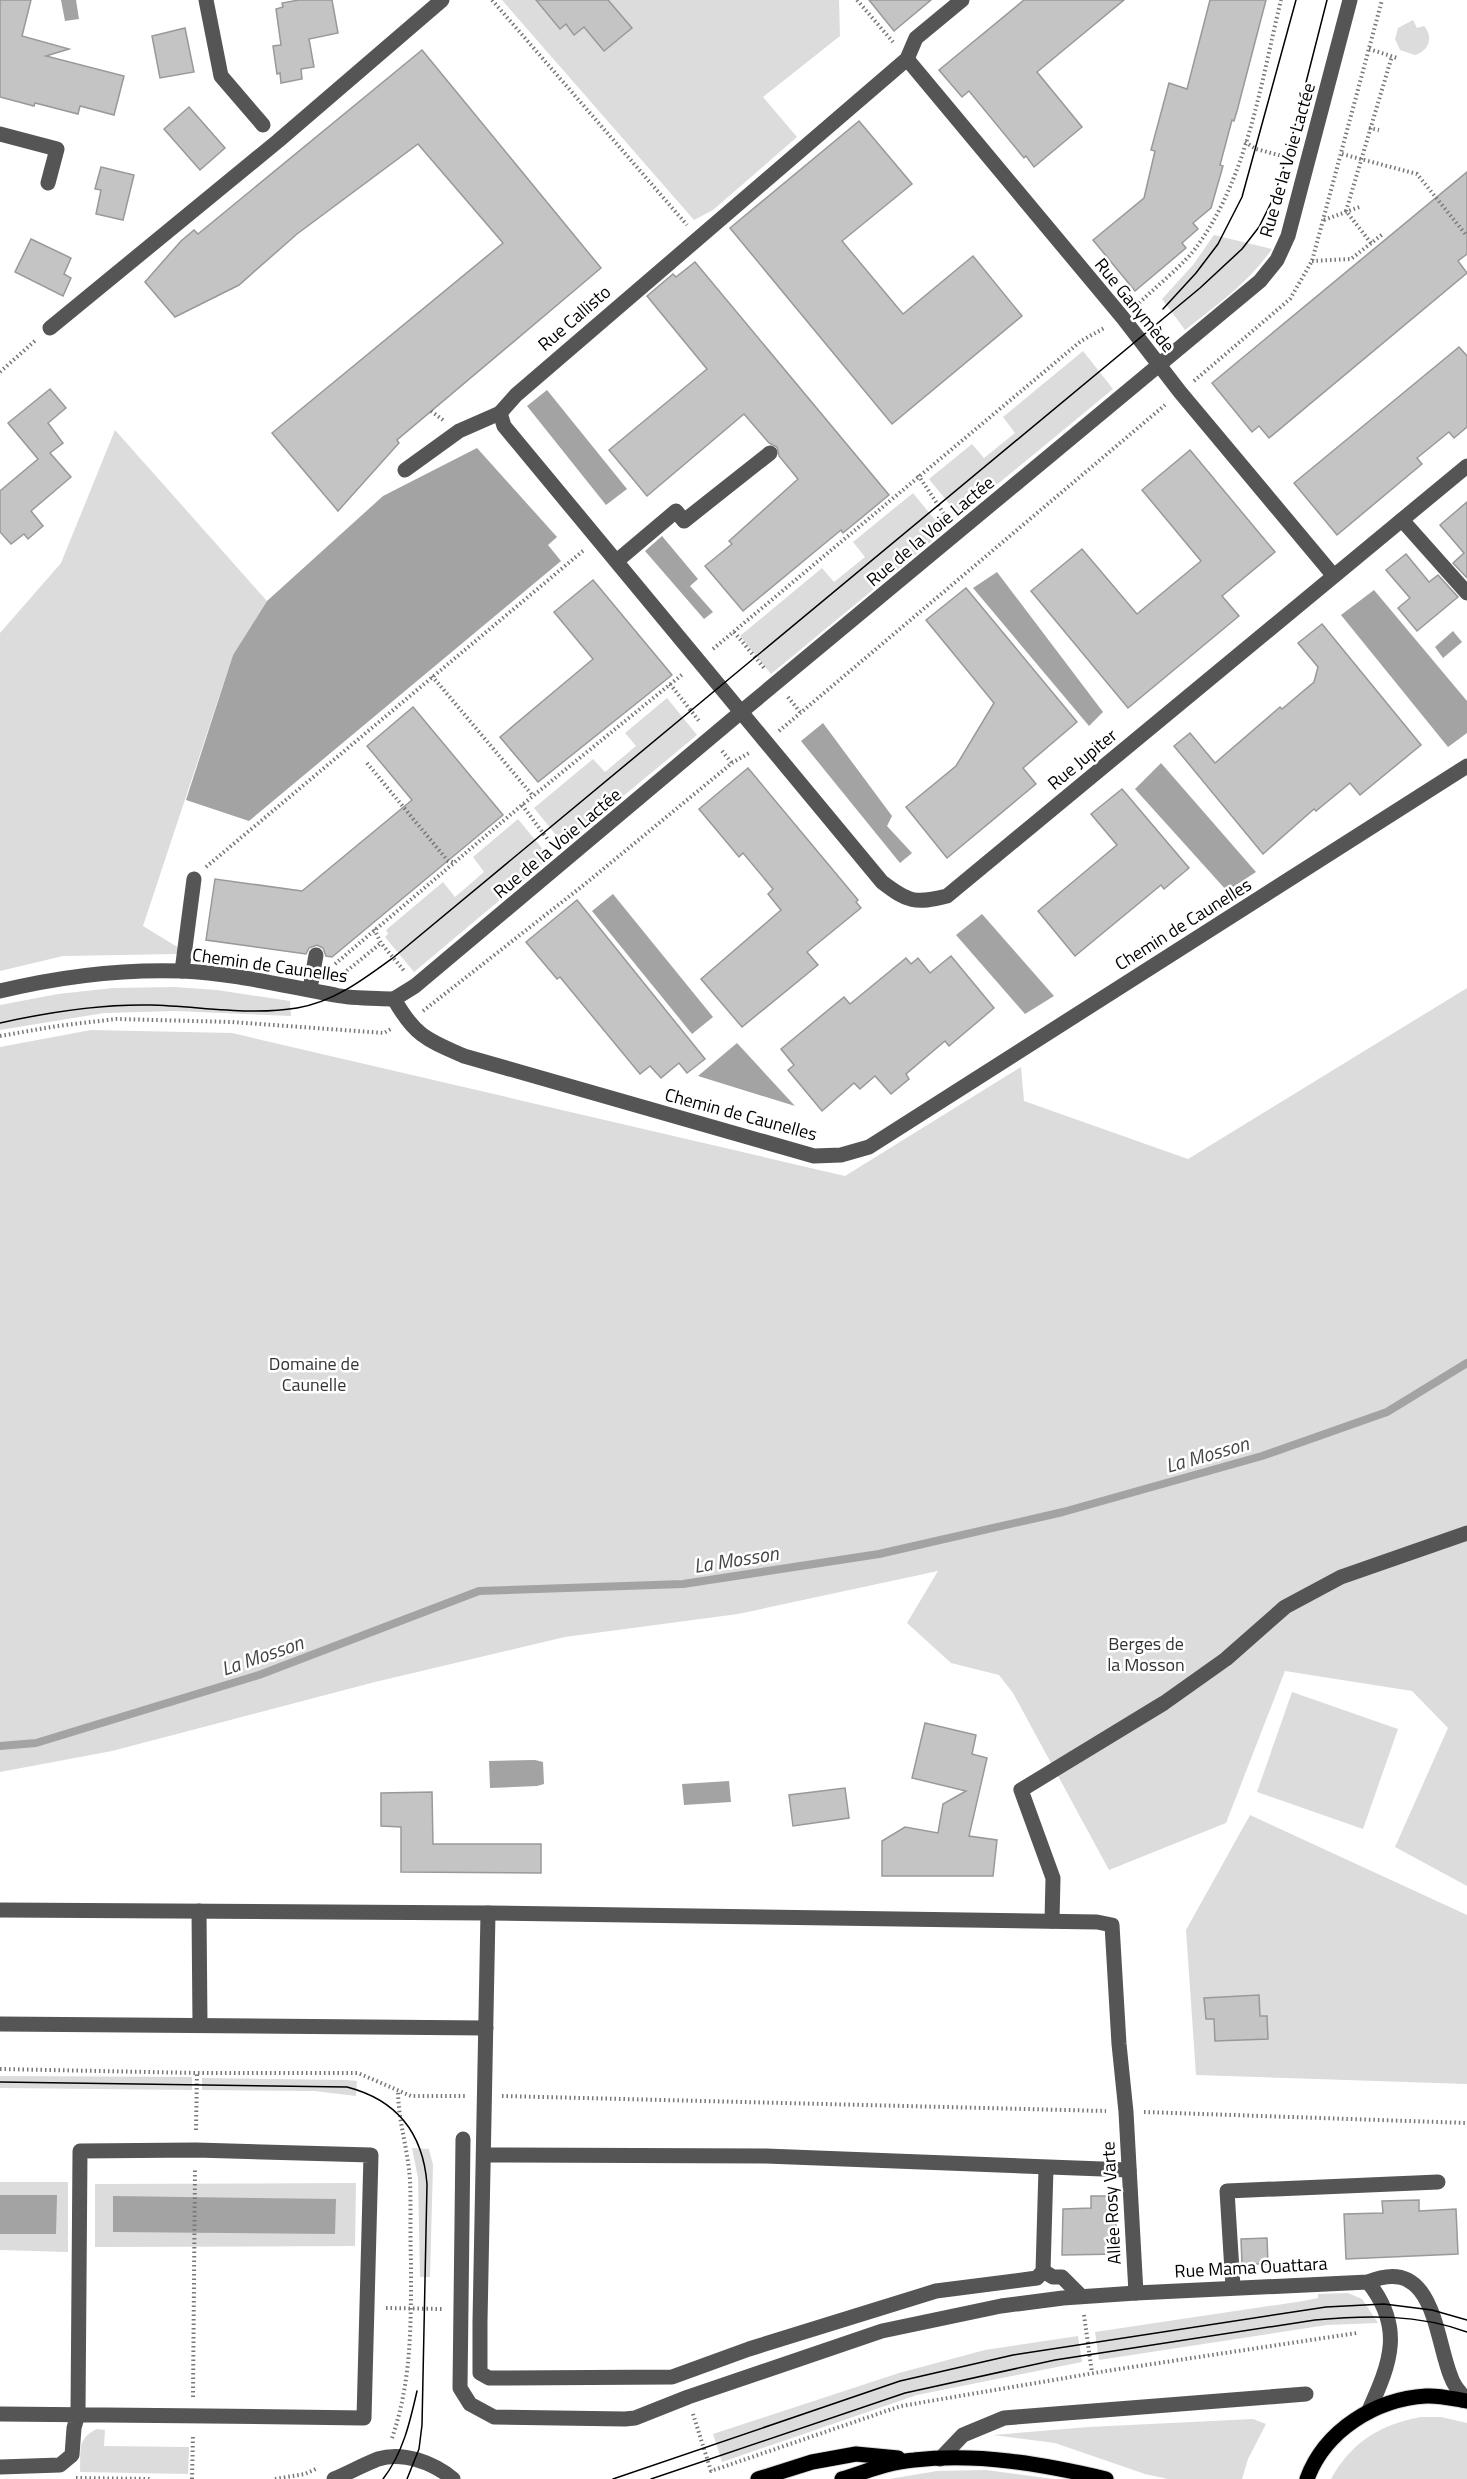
<svg xmlns="http://www.w3.org/2000/svg" width="1467" height="2479" font-family="'Titillium Web',sans-serif">
<style>
.green{fill:#dcdcdc}
.water{fill:#a3a3a3}
.lines{fill:none;stroke-linecap:round;stroke-linejoin:round}
.stream{stroke:#a3a3a3;stroke-width:8}
.building{fill:#c4c4c4;stroke:#999;stroke-width:1.5}
.major-casing{stroke:#dbdbdb;stroke-width:17}
.path{stroke:#777;stroke-width:4;stroke-dasharray:1.5 3;stroke-linecap:butt}
.minor{stroke:#555;stroke-width:15}
.major{stroke:#000;stroke-width:15}
.tram{stroke:#000;stroke-width:1.5}
.labels{text-anchor:middle;dominant-baseline:central;stroke-width:5;stroke-linejoin:round;paint-order:stroke}
.street-label{font-size:18px;fill:#000;stroke:#fff}
.park-label{font-size:18px;fill:#333;stroke:#fff}
.water-label{font-size:20px;font-style:italic;fill:#444;stroke:#fff}
</style>
<rect width="100%" height="100%" fill="#fff"/>
<g class="green">
<path d="M502 0H839L840 36 763 97 797 137 713 210 694 220Z"/>
<path d="M1413 20 1417 28 1424 26C1434 37 1429 51 1415 55L1400 50 1395 39 1398 28Z"/>
<path d="M1214 235 1272 249C1248 283 1218 304 1185 330L1162 299 1193 265Z"/>
<path d="M1083 351 1113 389 959 516 929 479 972 444 984 458 1015 433 1003 417Z"/>
<path d="M115 430 267 601 233 655 143 926 179 948 178 954 63 956 0 971V633L61 563Z"/>
<path d="M913 493 944 531 771 674 740 636 822 568 834 582 865 557 853 542Z"/>
<path d="M667 698 697 735 564 845 534 808 593 759 605 772 636 746 625 733Z"/>
<path d="M518 819 550 858 414 972 385 937 388 934 386 930 443 882 455 897 484 872 473 857Z"/>
<path d="M175 987 217 990 290 1001 291 1016 176 1011 104 1013 0 1030V1005L58 994 113 988Z"/>
<path d="M1467 988V1886L1395 1847 1448 1728 1412 1691 1285 1671 1226 1823 1109 1870 1013 1693 999 1675 951 1663 907 1623 938 1571 738 1614 565 1637 375 1682 112 1751 0 1772V1047L91 1030 232 1033 845 1176 1021 1067 1024 1101 1188 1159Z"/>
<path d="M1292 1692 1398 1729 1363 1829 1257 1792Z"/>
<path d="M1250 1815 1467 1915V2084L1196 2075 1186 1930Z"/>
<path d="M0 2076 192 2077V2090L0 2088Z"/>
<path d="M202 2078 346 2080 357 2081 356 2096 314 2091 202 2090Z"/>
<path d="M412 2148 429 2149 433 2165 430 2277H420L418 2178Z"/>
<path d="M0 2182H68V2252L0 2250Z"/>
<path d="M356 2183 355 2246 95 2247V2184Z"/>
<path d="M1348 2293 1362 2299 1378 2323 1327 2325 1099 2360 1095 2332 1303 2301 1318 2298V2294Z"/>
<path d="M1078 2336 1082 2362 917 2395 722 2462 713 2434 899 2373 985 2350Z"/>
<path d="M1421 2417H1441L1467 2423V2479H1331C1351 2442 1381 2424 1421 2417Z"/>
<path d="M1253 2419 1266 2424 1248 2459 1242 2479H1168L1145 2474 1055 2443 993 2435 1089 2427Z"/>
<path d="M97 2429 105 2430 104 2446 189 2447 188 2474 80 2472C81 2453 76 2438 97 2429Z"/>
<path d="M986 2470 1054 2479H889L937 2471Z"/>
</g>
<g class="water">
<path d="M61 0H76L79 19 65 21Z"/>
<path d="M547 390 627 489 606 505 527 406Z"/>
<path d="M477 448 557 537 548 545 561 561 249 821 186 800 233 655 267 601 383 496Z"/>
<path d="M662 536 698 579 690 586 713 612 704 619 645 551Z"/>
<path d="M997 572 1103 712 1089 726 973 588Z"/>
<path d="M1374 590 1467 701V733L1448 747 1341 615Z"/>
<path d="M1453 631 1462 642 1443 658 1435 647Z"/>
<path d="M823 723 892 816 887 826 912 853 900 863 801 741Z"/>
<path d="M1161 763 1256 872 1227 891 1135 789Z"/>
<path d="M613 894 713 1017 692 1034 592 911Z"/>
<path d="M982 914 1054 996 1025 1014 956 935Z"/>
<path d="M737 1043 795 1106 698 1076Z"/>
<path d="M535 1760 543 1762 544 1784 537 1786 490 1788 489 1761Z"/>
<path d="M729 1781 731 1802 684 1805 682 1784Z"/>
<path d="M0 2195H57L56 2234H0Z"/>
<path d="M113 2196 336 2199 335 2234 113 2232Z"/>
</g>
<g class="lines">
<path class="stream" d="M0 1746 36 1743 259 1675 479 1591 683 1584 879 1554 1063 1512 1262 1456 1387 1412 1467 1363"/>
</g>
<g class="building">
<path d="M0 0H31L22 36 69 49 46 56 124 76 114 115 80 106 78 114 35 103 34 106 0 97Z"/>
<path d="M299 0H332L338 33 309 39 314 67 301 69 302 79 281 83 280 73 277 74 273 46 281 45 276 9 283 7 282 3Z"/>
<path d="M536 0H608L632 28 604 51 584 27 574 35 566 24 560 29Z"/>
<path d="M869 0H931L894 31Z"/>
<path d="M1024 0H1124L1037 72 1082 127 1034 167 1026 156 1024 158 969 91 962 97 939 70Z"/>
<path d="M1210 0H1266L1237 111 1234 121 1232 120 1220 165 1223 166 1211 208 1193 223 1198 229 1182 243 1186 248 1135 291 1093 240 1144 198 1155 151 1151 150 1169 83 1187 89Z"/>
<path d="M185 28 194 72 160 78 152 36Z"/>
<path d="M422 50 601 268 397 440 399 443 338 511 272 433 503 243 418 144 297 234 239 285 175 317 145 282 181 241 194 230 198 234Z"/>
<path d="M189 107 225 148 200 170 164 129Z"/>
<path d="M859 121 912 184 842 241 903 314 973 256 1022 316 892 424 730 228Z"/>
<path d="M101 167 134 175 123 220 96 214 101 190 95 189Z"/>
<path d="M1467 172V254L1458 261 1467 273 1269 438 1259 426 1252 432 1212 383Z"/>
<path d="M31 239 71 258 64 274 71 278 63 296 15 272Z"/>
<path d="M695 262 889 495 843 533 841 530 743 611 705 566 732 544 729 541 798 479 779 456 777 447 769 443 744 414 647 496 609 450 707 369 647 296 673 274 676 277Z"/>
<path d="M1459 347 1467 356V427L1454 438 1449 432 1417 458 1422 464 1337 535 1294 483Z"/>
<path d="M50 389 66 408 48 423 63 443 50 453 71 477 31 511 43 526 28 539 24 534 11 544 0 532V491L38 459 8 423Z"/>
<path d="M1190 450 1275 552 1222 596 1239 616 1128 708 1031 591 1082 549 1137 614 1201 561 1142 490Z"/>
<path d="M1467 502V578L1453 563 1464 553 1440 525Z"/>
<path d="M1406 554 1429 582 1438 575 1458 597 1417 631 1398 608 1410 598 1386 570Z"/>
<path d="M593 580 672 675 538 782 500 737 593 659 554 612Z"/>
<path d="M966 588 1077 722 1023 768 1036 784 947 858 906 807 956 766 994 703 926 620Z"/>
<path d="M1322 624 1421 745 1360 795 1350 783 1316 811 1314 809 1263 854 1174 746 1190 733 1215 763 1280 707 1282 709 1314 682 1318 667 1298 643Z"/>
<path d="M413 707 503 815 332 957 326 956 323 948 317 945 309 948 306 954 206 940 215 879 302 891 412 800 367 746Z"/>
<path d="M748 768 858 900 856 902 861 908 807 952 818 965 742 1027 701 979 781 910 768 894 773 889 743 853 739 857 699 809Z"/>
<path d="M1122 789 1189 868 1164 889 1161 885 1075 956 1038 911 1117 845 1091 814Z"/>
<path d="M577 900 705 1059 687 1073 679 1063 661 1078 650 1066 640 1074 560 977 557 979 526 942Z"/>
<path d="M951 956 994 1008 949 1046 945 1041 906 1074 909 1079 891 1094 875 1076 860 1089 854 1083 822 1111 788 1070 794 1065 781 1049 844 997 850 1004 906 958 911 964 918 958 930 973Z"/>
<path d="M925 1723 976 1735 972 1754 987 1758 969 1836 997 1840 993 1876H882V1841L905 1827 938 1833 943 1804 966 1791 912 1778Z"/>
<path d="M845 1788 849 1818 793 1826 789 1795Z"/>
<path d="M432 1792 433 1844H541V1873L401 1872V1827L381 1826V1793Z"/>
<path d="M1259 1995 1260 2016H1267L1268 2039 1215 2041 1214 2019H1206L1204 1998Z"/>
<path d="M1091 2196H1116V2231H1119V2254L1062 2255 1063 2209 1091 2208Z"/>
<path d="M1419 2200V2211L1456 2209 1458 2254 1346 2259 1344 2214 1383 2213 1382 2201Z"/>
<path d="M1267 2238 1268 2264H1242L1241 2239Z"/>
</g>
<g class="lines">
<defs>
<g id="major">
<path d="M758 2479 812 2462 856 2454 898 2458"/>
<path d="M842 2479C865 2472 889 2462 914 2460 979 2453 1043 2464 1106 2479"/>
<path d="M1307 2479C1325 2430 1376 2399 1426 2396 1439 2395 1454 2399 1467 2401"/>
</g>
</defs>
<use href="#major" class="major-casing"/>
<g class="path">
<path d="M492 0 687 225"/>
<path d="M857 0 893 42"/>
<path d="M1369 49 1397 58"/>
<path d="M1369 128 1379 130"/>
<path d="M1245 142 1256 149 1290 158"/>
<path d="M1342 154 1417 174 1467 236"/>
<path d="M1324 220 1362 206"/>
<path d="M1371 243 1346 211 1392 56"/>
<path d="M1312 261 1351 259 1384 233"/>
<path d="M1136 306C1153 289 1185 264 1198 245 1248 175 1261 82 1281 0"/>
<path d="M0 372 36 340"/>
<path d="M1194 381 1290 299 1312 261 1382 0"/>
<path d="M431 411 443 420"/>
<path d="M918 475 946 517"/>
<path d="M734 632 764 668"/>
<path d="M713 649 1081 341 1106 327"/>
<path d="M432 676 533 796"/>
<path d="M670 684 699 721"/>
<path d="M788 697 800 712"/>
<path d="M779 731 1165 405"/>
<path d="M722 751 732 763"/>
<path d="M367 763 448 861 453 862"/>
<path d="M522 805 552 845"/>
<path d="M206 867 584 550"/>
<path d="M374 929 381 943 405 972"/>
<path d="M335 964 522 805 684 673"/>
<path d="M339 974H343L381 943"/>
<path d="M423 1011 585 884 732 763 749 753"/>
<path d="M0 1036 57 1026 116 1019 232 1022 384 1033 391 1029"/>
<path d="M0 2069 197 2073H358L411 2096H465"/>
<path d="M502 2096 1106 2111"/>
<path d="M1144 2112 1467 2123"/>
<path d="M196 2130 197 2073"/>
<path d="M386 2308 442 2309"/>
<path d="M1084 2315 1092 2373"/>
<path d="M193 2397 195 2168"/>
<path d="M693 2414 711 2471 901 2406 1106 2371 1357 2333"/>
<path d="M392 2438C412 2380 411 2322 411 2262 410 2235 411 2207 410 2180 408 2149 398 2121 398 2090"/>
<path d="M76 2478 150 2479"/>
<path d="M192 2479 193 2435"/>
<path d="M275 2479 305 2474 318 2468"/>
</g>
<g class="minor">
<path d="M206 0 221 76 263 125"/>
<path d="M907 59 1123 318 1180 392 1333 575"/>
<path d="M0 134 57 149 48 183"/>
<path d="M50 328 278 141 442 0"/>
<path d="M500 413 504 426C631 577 755 731 882 882 908 902 915 904 947 896L1467 466"/>
<path d="M405 470 459 431 500 413 516 395 907 59 916 38 962 0"/>
<path d="M1402 520 1467 593"/>
<path d="M618 560 676 511 684 521 770 453"/>
<path d="M182 971 194 879"/>
<path d="M310 989 316 955"/>
<path d="M0 991C58 977 122 969 182 971 233 973 284 986 335 995 354 999 375 998 394 999"/>
<path d="M394 999 415 986 741 712 1260 281 1277 260 1288 236 1350 0"/>
<path d="M394 999C415 1036 427 1040 464 1056L814 1156 841 1155 869 1147 1467 766"/>
<path d="M0 1910 488 1913 1097 1922 1112 1925 1119 2044 1126 2112 1136 2293"/>
<path d="M199 1911 200 2025"/>
<path d="M488 1913 480 2322V2373L489 2378 672 2377 749 2349 936 2291 1037 2278 1043 2271 1046 2168"/>
<path d="M1052 1921 1053 1878 1021 1790 1164 1703 1226 1659 1285 1607 1341 1577 1467 1533"/>
<path d="M0 2024 486 2028"/>
<path d="M463 2139 460 2388 470 2404 494 2417 625 2419 635 2418 688 2397 882 2331 1001 2306 1063 2298 1136 2293 1368 2282C1435 2254 1435 2339 1451 2377 1454 2386 1460 2393 1467 2400"/>
<path d="M484 2155 766 2156 1129 2170"/>
<path d="M1043 2271 1053 2277H1062L1081 2296"/>
<path d="M1368 2282C1404 2327 1391 2362 1369 2410"/>
<path d="M1233 2287 1227 2191 1438 2182"/>
<path d="M0 2414C121 2415 243 2416 364 2418L371 2155 196 2150 80 2151 78 2414 74 2428 72 2455 60 2465 0 2467"/>
<path d="M940 2459 963 2435 1004 2418 1306 2394"/>
<path d="M334 2479C348 2473 363 2465 378 2459 403 2451 434 2463 453 2479"/>
</g>
<use href="#major" class="major"/>
<g class="tram">
<path d="M1163 309 1196 273 1218 244 1242 197 1296 0"/>
<path d="M0 1023C49 1012 100 1004 150 1005 198 1006 249 1016 297 1008 334 1002 364 979 394 957L1200 288 1242 249 1259 227 1273 199 1287 157 1327 0"/>
<path d="M0 2082 347 2087C397 2100 423 2133 427 2184L422 2425 419 2449 407 2479"/>
<path d="M383 2479C403 2453 410 2422 417 2391"/>
<path d="M613 2479 900 2381 1013 2355 1326 2307 1384 2304 1432 2310 1467 2320"/>
<path d="M651 2479 905 2393 1055 2360 1315 2320C1366 2315 1418 2314 1467 2332"/>
</g>
</g>
<g class="labels">
<g class="street-label">
<text transform="translate(1287 160) rotate(-74)">Rue de la Voie Lactée</text>
<text transform="translate(1135 305) rotate(51)">Rue Ganymède</text>
<text transform="translate(574 318) rotate(-41)">Rue Callisto</text>
<text transform="translate(930 531) rotate(-40)">Rue de la Voie Lactée</text>
<text transform="translate(1082 759) rotate(-40)">Rue Jupiter</text>
<text transform="translate(557 843) rotate(-40)">Rue de la Voie Lactée</text>
<text transform="translate(1183 924) rotate(-32)">Chemin de Caunelles</text>
<text transform="translate(270 965) rotate(8)">Chemin de Caunelles</text>
<text transform="translate(741 1114) rotate(15)">Chemin de Caunelles</text>
<text transform="translate(1111 2203) rotate(-93)">Allée Rosy Varte</text>
<text transform="translate(1251 2267) rotate(-3)">Rue Mama Ouattara</text>
</g>
<g class="park-label">
<text x="314" y="1363">Domaine de<tspan x="314" dy="21">Caunelle</tspan></text>
<text x="1146" y="1643">Berges de<tspan x="1146" dy="21">la Mosson</tspan></text>
</g>
<g class="water-label">
<text transform="translate(1207 1454) rotate(-16)">La Mosson</text>
<text transform="translate(736 1559) rotate(-9)">La Mosson</text>
<text transform="translate(262 1655) rotate(-19)">La Mosson</text>
</g>
</g>
</svg>
